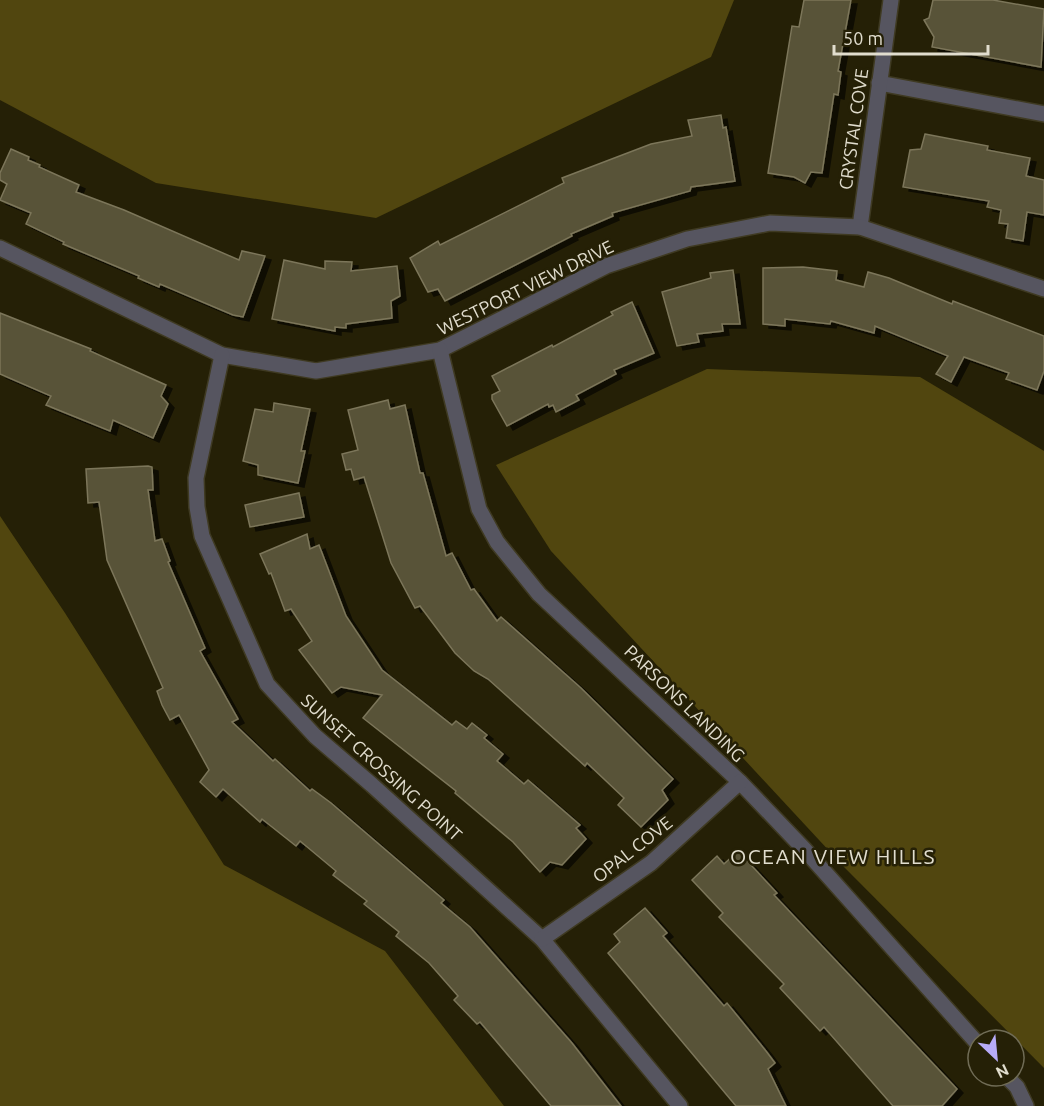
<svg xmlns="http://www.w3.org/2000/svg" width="1044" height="1106" font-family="Ubuntu,sans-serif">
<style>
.green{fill:#51460f}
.building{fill:#585237;stroke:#7c765a;stroke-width:1.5;filter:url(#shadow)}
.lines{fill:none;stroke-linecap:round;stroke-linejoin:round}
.street-casing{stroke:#3f3a22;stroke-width:18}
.street{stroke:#565560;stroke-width:15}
.labels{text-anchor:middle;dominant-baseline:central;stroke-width:5;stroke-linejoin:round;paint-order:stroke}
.street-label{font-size:18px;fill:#e1ddce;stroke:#252006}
.quarter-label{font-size:21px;letter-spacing:1.5px;fill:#e1ddce;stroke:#252006}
</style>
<defs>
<filter id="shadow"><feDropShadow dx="6" dy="4" stdDeviation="0" flood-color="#0009"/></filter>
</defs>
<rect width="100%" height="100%" fill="#252006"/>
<g class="green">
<path d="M0 0H734L711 57 376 218 156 183 0 100Z"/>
<path d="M707 369 920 377 1044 451V1068L845 868 551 551 496 465Z"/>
<path d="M0 516 65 613 224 865 385 951 504 1106H0Z"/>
</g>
<g class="building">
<path d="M804 0H851L838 71 841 72 838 95 834 94 822 173 811 172 805 183 794 177 768 173 792 26 799 27Z"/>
<path d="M933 0H993L1044 9 1041 67 932 47 934 37 924 20 929 18Z"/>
<path d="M721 115 723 128 726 127 735 181 691 187 690 191 612 213 613 216 571 234 572 236 445 301 438 289 428 292 410 258 438 241 440 245 564 183 562 178 651 144 692 136 688 120Z"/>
<path d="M925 134 988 146 987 150 1030 158 1026 176 1044 180V215L1027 212 1023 241 1006 238 1008 224 999 223 1001 210 987 207 989 201 903 187 910 150 921 149Z"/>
<path d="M11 149 29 157 28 160 40 165 39 167 79 185 76 192 124 210 239 260 242 251 265 256 243 317 233 315 160 284 159 287 138 278 139 276 63 244 64 242 26 224 31 213 0 200 7 184 0 180V173Z"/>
<path d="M284 260 325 269V261L352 262 351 271 397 266 400 296 391 301 392 318 346 324V328L335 327V331L272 319Z"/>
<path d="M803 267 837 271 836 280 864 287 868 272 889 278 952 304 953 301 1044 336V371L1037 390 1006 379 1009 373 964 357 951 382 936 374 948 356 875 326 874 333 831 321 830 324 785 319V326L763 324V268Z"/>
<path d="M733 270 740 324H722L723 331 697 334 699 342 677 346 662 292 711 278 710 273Z"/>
<path d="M632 302 654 353 614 370 616 374 576 395 579 400 556 412 553 405 549 407 548 404 507 426 492 399V395L500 391 492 376 552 345 553 347 613 315 611 312Z"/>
<path d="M0 313 91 349 90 351 166 385 161 396 168 404 153 438 113 420 110 431 46 405 51 396 0 374Z"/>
<path d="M388 400 390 409 405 405 420 473H423L446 556 452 553 471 590 474 589 497 621 501 617 581 688 673 779 662 790 668 800 641 827 618 805 624 798 587 763 585 766 488 679 474 671 455 653 420 606 415 608 391 563 364 477 354 480 351 469 346 470 342 454 358 450 348 410Z"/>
<path d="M274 403 310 409 301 451H305L298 483 258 475V465L243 461 255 409 273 412Z"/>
<path d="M148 466 152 467 153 490H148L155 541 162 539 170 561 168 562 205 648 200 651 238 719 232 722 273 761 275 759 310 791 312 789 331 803 444 900 441 903 470 927 572 1043 621 1106H551L480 1022 477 1024 454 1000 458 996 429 963 396 936 399 932 364 904 367 901 333 875 336 871 300 841 296 846 262 819 260 822 223 789 216 797 200 782 209 770 179 715 170 720 162 705 157 691 163 688 107 560 99 502 88 503 86 469Z"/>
<path d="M299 493 304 517 250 527 245 505Z"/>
<path d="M307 534 310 549 319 545 346 616 382 670 452 725 456 721 467 729 472 723 487 735 484 738 503 754 497 761 524 784 528 780 580 825 576 828 586 839 562 865 550 862 540 872 513 842 455 793 456 791 363 718 382 695 341 687 332 693 299 650 312 641 291 609 285 611 271 573 269 574 260 554Z"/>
<path d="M738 851 777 893 774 895 957 1089 942 1106H893L824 1027 820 1031 780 988 784 984 719 917 723 913 692 880 717 856 724 864Z"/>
<path d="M645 908 667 933 663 936 724 1006 727 1003 766 1051 775 1063 768 1069 786 1106H736L608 953 620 942 614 934Z"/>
</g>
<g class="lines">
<defs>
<g id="street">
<path d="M879 83 1044 114"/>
<path d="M860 227 891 0"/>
<path d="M0 248 222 355 316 371 440 350 606 266 687 239 770 223 860 227 1044 289"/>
<path d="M440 350 479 509 497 542 539 594 740 782 805 850 978 1044"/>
<path d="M222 355 196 478 197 507 202 536 267 684 315 736 372 785 542 939 680 1106"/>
<path d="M542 939 651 863 740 782"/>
<path d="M1006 1076 1017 1087 1026 1106"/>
</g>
</defs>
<use href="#street" class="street-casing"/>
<use href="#street" class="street"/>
</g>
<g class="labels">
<g class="street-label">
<text transform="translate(853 129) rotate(-82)">CRYSTAL COVE</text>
<text transform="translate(525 287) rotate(-26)">WESTPORT VIEW DRIVE</text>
<text transform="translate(685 703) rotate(44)">PARSONS LANDING</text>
<text transform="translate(382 767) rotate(42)">SUNSET CROSSING POINT</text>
<text transform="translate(632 849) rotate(-38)">OPAL COVE</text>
</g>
<g class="quarter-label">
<text x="833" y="856">OCEAN VIEW HILLS</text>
</g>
</g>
<g transform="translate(996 1058) rotate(154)"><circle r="28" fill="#252006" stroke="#706c56" stroke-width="1.5"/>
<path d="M0-4.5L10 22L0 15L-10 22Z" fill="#b7abf8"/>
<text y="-9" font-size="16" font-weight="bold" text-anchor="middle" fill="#e1ddce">N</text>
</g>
<path d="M834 45v9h154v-9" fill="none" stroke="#e1ddce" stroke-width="3"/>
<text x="843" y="45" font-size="18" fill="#e1ddce" stroke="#252006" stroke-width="4.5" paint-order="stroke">50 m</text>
</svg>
